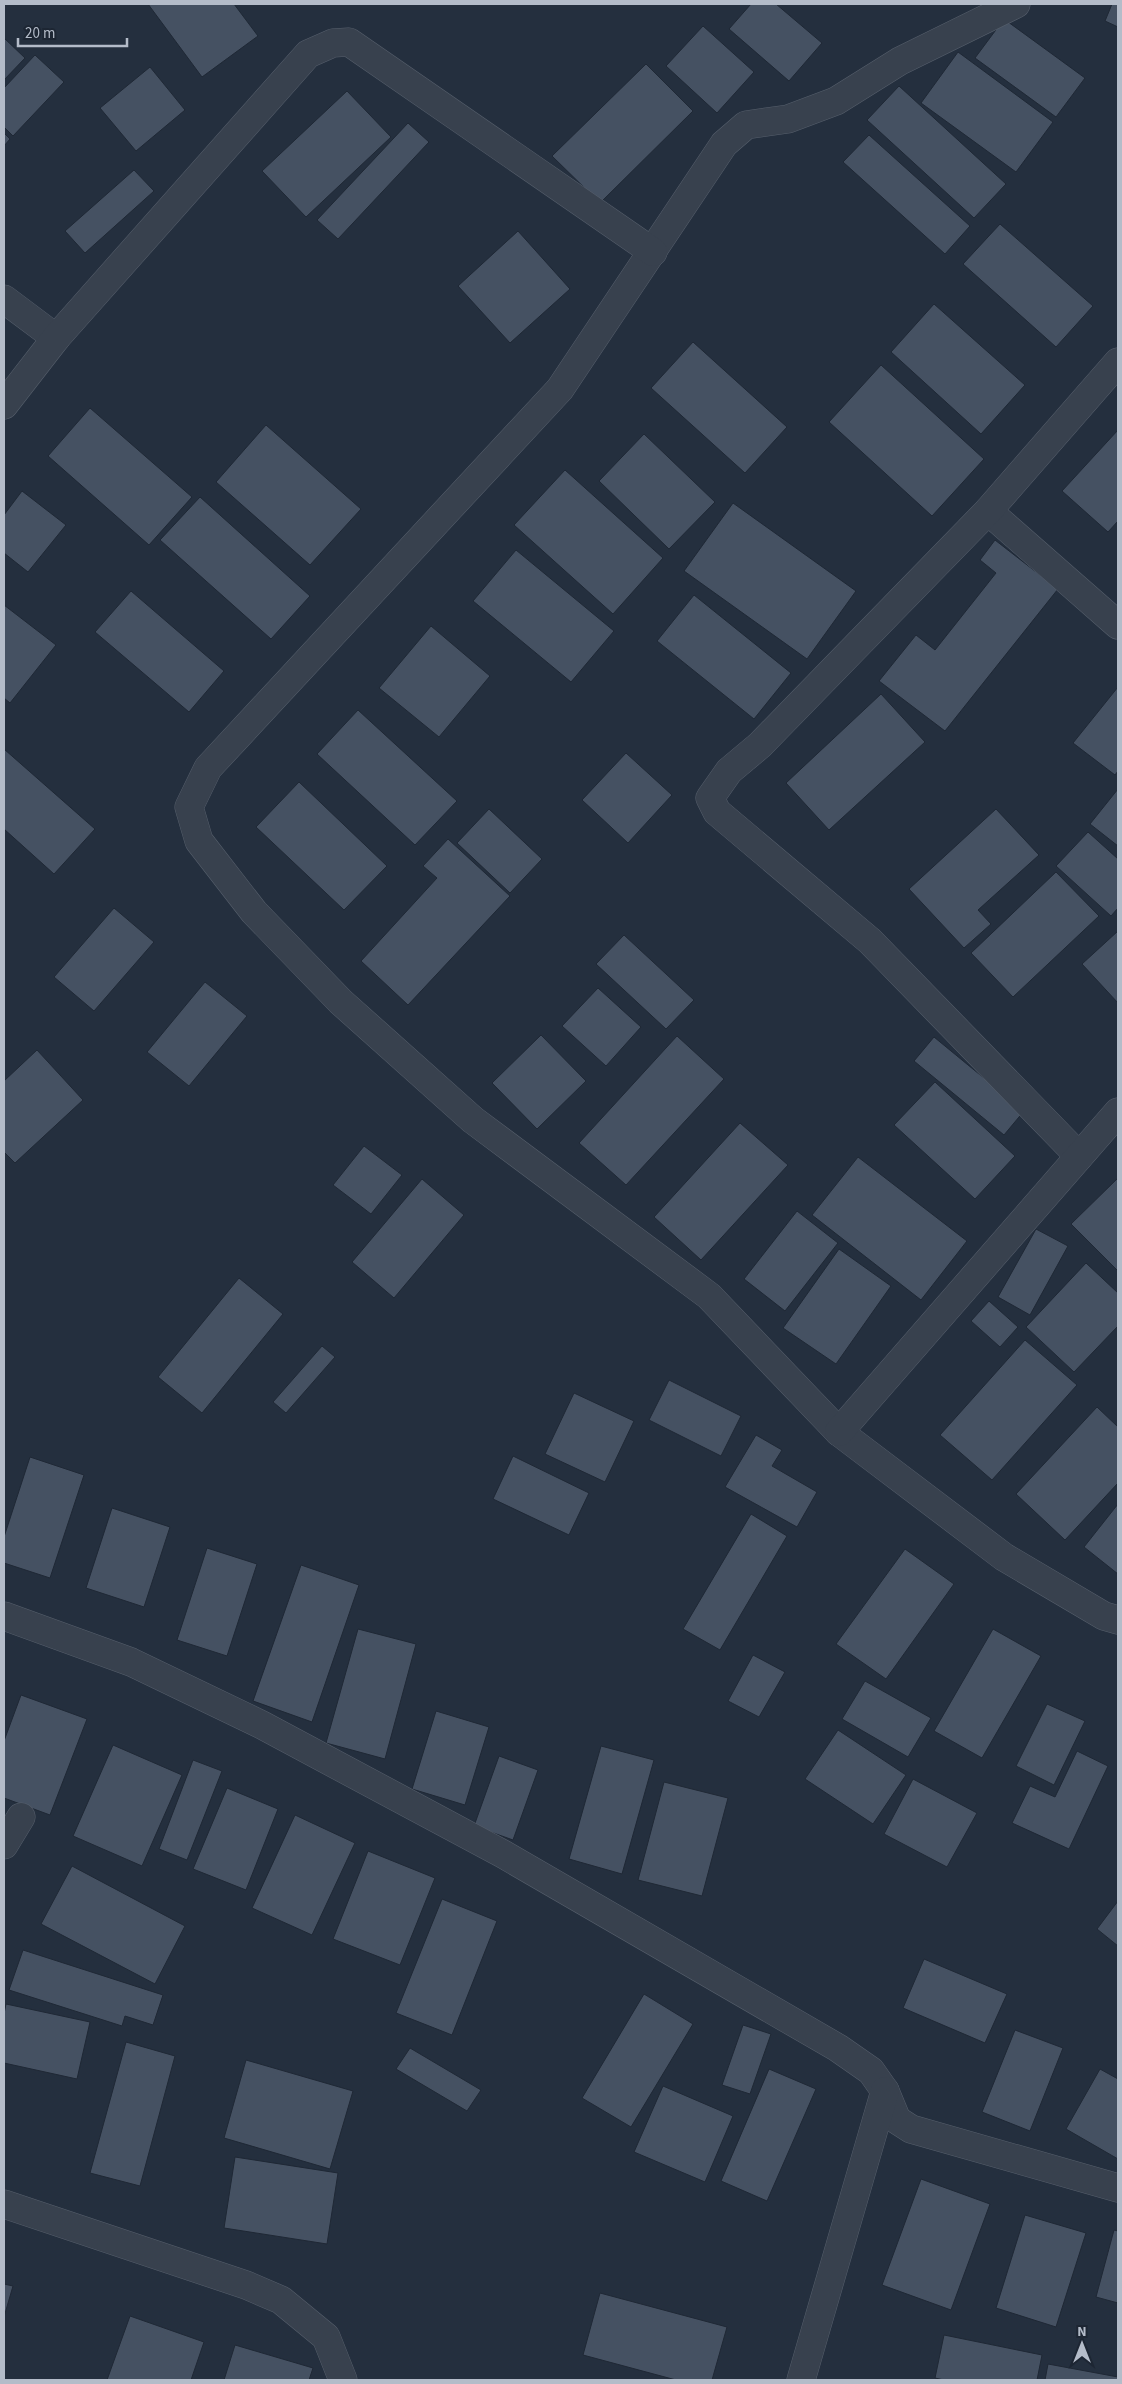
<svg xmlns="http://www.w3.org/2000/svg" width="1122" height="2384" font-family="'Source Sans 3',sans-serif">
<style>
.building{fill:#455162;stroke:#1f2835}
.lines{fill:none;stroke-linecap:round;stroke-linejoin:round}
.minor-casing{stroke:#565f6c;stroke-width:29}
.minor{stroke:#38414e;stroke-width:28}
</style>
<rect width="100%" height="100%" fill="#242f3e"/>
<g class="building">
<path d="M148 4H234L258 36 202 77Z"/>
<path d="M751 4H776L822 43 789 81 729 29Z"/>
<path d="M1112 4H1118V27L1105 21Z"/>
<path d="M1004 19 1085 78 1056 117 975 58Z"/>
<path d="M703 26 754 72 717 113 666 66Z"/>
<path d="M4 38 25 58 4 80Z"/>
<path d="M958 52 1053 122 1016 172 921 103Z"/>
<path d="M35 55 64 82 13 136 4 127V88Z"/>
<path d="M646 64 693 111 600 203 552 156Z"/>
<path d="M150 67 185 110 136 151 100 108Z"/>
<path d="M899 86 1006 184 974 218 867 120Z"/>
<path d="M347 91 391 137 306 217 262 171Z"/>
<path d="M408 123 429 142 338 239 317 220Z"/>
<path d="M4 133 10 139 4 146Z"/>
<path d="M869 135 970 226 945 254 843 162Z"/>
<path d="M134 170 154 191 85 253 65 231Z"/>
<path d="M1000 224 1093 306 1056 347 963 264Z"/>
<path d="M518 231 570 289 510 343 458 286Z"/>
<path d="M934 304 1025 385 981 434 891 352Z"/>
<path d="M693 342 787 427 745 473 651 388Z"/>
<path d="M881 365 984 459 932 516 829 422Z"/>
<path d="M90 408 192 497 149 545 48 456Z"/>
<path d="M266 425 361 509 310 565 216 482Z"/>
<path d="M1118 430V521L1108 532 1062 491Z"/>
<path d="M644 434 715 502 669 549 599 481Z"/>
<path d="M565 470 663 558 613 614 514 525Z"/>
<path d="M22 491 66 525 28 572 4 553V515Z"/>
<path d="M200 497 310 596 271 639 160 540Z"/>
<path d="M733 503 856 591 807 659 684 571Z"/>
<path d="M995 540 1058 589 945 731 879 681 916 635 935 650 996 573 980 560Z"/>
<path d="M516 550 614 631 571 682 473 601Z"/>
<path d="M131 591 224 671 189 712 95 632Z"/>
<path d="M694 595 791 673 754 719 657 641Z"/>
<path d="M4 605 56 645 10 703 4 698Z"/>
<path d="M431 626 490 676 439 737 379 688Z"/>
<path d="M1118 687V771L1115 775 1073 743Z"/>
<path d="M881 694 925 742 829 830 786 783Z"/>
<path d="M358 710 457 801 415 845 317 754Z"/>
<path d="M4 749 95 829 54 874 4 829Z"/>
<path d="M626 753 672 795 628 843 582 800Z"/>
<path d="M299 782 387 866 344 910 256 827Z"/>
<path d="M1118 789V846L1090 824Z"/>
<path d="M489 809 542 859 510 893 457 843Z"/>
<path d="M996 809 1039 855 978 910 991 924 964 948 909 889Z"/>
<path d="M1088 832 1118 859V908L1111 916 1056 866Z"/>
<path d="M448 839 510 896 408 1005 361 961 437 878 423 866Z"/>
<path d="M1056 872 1099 916 1013 997 971 953Z"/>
<path d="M114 908 154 942 94 1011 54 977Z"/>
<path d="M1118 931V1003L1082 964Z"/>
<path d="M624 935 694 1000 666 1029 596 964Z"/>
<path d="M205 982 247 1016 189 1086 147 1052Z"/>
<path d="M598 988 641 1027 606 1066 562 1026Z"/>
<path d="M541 1035 586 1081 537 1129 492 1083Z"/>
<path d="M677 1036 724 1079 626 1185 579 1143Z"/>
<path d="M934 1037 1024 1111 1004 1135 914 1061Z"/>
<path d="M37 1050 83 1100 15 1163 4 1152V1081Z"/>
<path d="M935 1082 1015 1156 975 1199 894 1125Z"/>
<path d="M740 1123 788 1165 701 1260 654 1217Z"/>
<path d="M364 1146 402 1175 371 1214 333 1185Z"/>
<path d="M858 1157 967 1241 921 1300 812 1215Z"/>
<path d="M1118 1178V1271L1071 1224Z"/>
<path d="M422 1179 464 1215 394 1298 352 1262Z"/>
<path d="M797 1211 838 1243 785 1311 744 1279Z"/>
<path d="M1036 1229 1068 1246 1030 1315 998 1297Z"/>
<path d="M839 1249 891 1286 836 1364 783 1328Z"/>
<path d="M1086 1263 1118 1293V1326L1074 1372 1026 1327Z"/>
<path d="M239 1278 283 1314 202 1413 158 1377Z"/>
<path d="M989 1301 1018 1327 1000 1347 971 1321Z"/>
<path d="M1025 1340 1077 1385 992 1480 940 1435Z"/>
<path d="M322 1346 335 1357 286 1413 273 1402Z"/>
<path d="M669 1380 741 1416 721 1456 649 1420Z"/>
<path d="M574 1393 634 1421 605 1482 545 1454Z"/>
<path d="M1097 1407 1118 1427V1483L1065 1540 1016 1494Z"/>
<path d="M756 1435 782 1450 772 1466 817 1492 797 1527 725 1487Z"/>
<path d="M513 1456 589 1493 569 1535 493 1499Z"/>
<path d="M30 1457 84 1475 50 1578 4 1563V1537Z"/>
<path d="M1118 1504V1574L1084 1547Z"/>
<path d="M112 1508 170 1527 144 1607 86 1588Z"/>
<path d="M751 1514 787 1536 720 1650 683 1629Z"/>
<path d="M207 1548 257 1564 227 1656 177 1640Z"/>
<path d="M905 1549 954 1584 886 1679 836 1644Z"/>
<path d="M301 1565 359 1585 312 1722 253 1701Z"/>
<path d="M358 1629 416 1644 385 1759 326 1743Z"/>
<path d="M993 1629 1041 1656 982 1758 934 1731Z"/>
<path d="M753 1655 785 1672 759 1717 728 1701Z"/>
<path d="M865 1681 931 1718 908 1757 842 1719Z"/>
<path d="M21 1695 87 1719 50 1815 4 1798V1741Z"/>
<path d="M1047 1704 1085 1721 1054 1785 1016 1766Z"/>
<path d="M436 1711 489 1727 465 1805 412 1789Z"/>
<path d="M838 1730 906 1775 873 1824 805 1779Z"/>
<path d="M113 1745 182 1775 142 1866 73 1836Z"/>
<path d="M601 1746 654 1760 622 1874 569 1859Z"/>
<path d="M1077 1751 1108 1766 1069 1849 1012 1823 1030 1786 1055 1797Z"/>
<path d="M499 1756 538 1770 513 1840 474 1826Z"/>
<path d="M193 1760 222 1771 187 1860 159 1849Z"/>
<path d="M913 1779 977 1813 947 1867 884 1834Z"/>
<path d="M664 1782 728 1798 702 1896 638 1880Z"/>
<path d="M227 1788 278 1809 246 1890 193 1869Z"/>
<path d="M295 1815 355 1843 312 1935 252 1908Z"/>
<path d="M368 1851 435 1878 400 1965 333 1939Z"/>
<path d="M72 1866 185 1926 155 1984 41 1924Z"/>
<path d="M442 1899 497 1921 452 2035 396 2013Z"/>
<path d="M1118 1901V1946L1097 1929Z"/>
<path d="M23 1950 163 1995 153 2025 125 2016 122 2026 9 1990Z"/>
<path d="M924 1959 1007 1994 985 2043 903 2008Z"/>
<path d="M644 1994 693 2024 631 2127 582 2098Z"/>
<path d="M6 2004 90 2022 77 2079 4 2063V2014Z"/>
<path d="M743 2025 771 2034 750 2094 722 2085Z"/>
<path d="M1015 2030 1063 2048 1030 2131 982 2112Z"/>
<path d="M126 2042 175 2056 140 2186 90 2173Z"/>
<path d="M410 2048 481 2090 467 2111 396 2069Z"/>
<path d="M246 2060 353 2091 330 2169 224 2138Z"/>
<path d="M769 2069 816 2089 767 2201 721 2181Z"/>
<path d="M1100 2069 1118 2079V2159L1066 2129Z"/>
<path d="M663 2086 733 2116 705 2182 634 2152Z"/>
<path d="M235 2157 338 2173 327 2244 224 2228Z"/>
<path d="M921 2179 990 2204 951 2310 882 2285Z"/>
<path d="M1025 2215 1086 2233 1056 2327 996 2308Z"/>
<path d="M1114 2230 1118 2231V2303L1096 2297Z"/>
<path d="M4 2284 13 2286 4 2317Z"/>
<path d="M600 2293 727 2327 712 2380H676L583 2355Z"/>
<path d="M130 2316 204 2342 191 2380H107Z"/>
<path d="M944 2335 1042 2355 1037 2380H944L935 2378Z"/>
<path d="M235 2345 313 2368 309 2380H224Z"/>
<path d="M1048 2364 1118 2377V2380H1045Z"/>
</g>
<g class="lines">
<defs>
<g id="minor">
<path d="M1016 4 900 61 836 101 788 119 746 125 724 144 560 389 208 768 189 807 199 841 254 912 341 1002 473 1120 709 1296 839 1432 1004 1557 1104 1616 1118 1620"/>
<path d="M4 299 56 338"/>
<path d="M4 405 56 338 308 54 333 43 349 42 653 252"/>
<path d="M988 511 1118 625"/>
<path d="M1079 1156 870 941 717 812 710 798 729 771 760 745 988 511 1118 362"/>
<path d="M839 1432 1118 1112"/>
<path d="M4 1616 131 1662 262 1725 503 1854 838 2048 871 2071 885 2091 897 2120 911 2129 1118 2188"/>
<path d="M4 1845 21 1817"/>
<path d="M4 2204 246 2285 281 2300 326 2337 343 2380"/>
<path d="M801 2380 885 2091"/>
</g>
</defs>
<use href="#minor" class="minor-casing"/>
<use href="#minor" class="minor"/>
</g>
<rect width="1122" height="2384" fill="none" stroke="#b4bcc9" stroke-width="10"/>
<g transform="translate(1082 2344)" stroke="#1d2633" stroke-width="4" paint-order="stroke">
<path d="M0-4L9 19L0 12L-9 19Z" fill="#b4bcc9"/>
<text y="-8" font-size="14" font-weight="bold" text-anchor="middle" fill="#b4bcc9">N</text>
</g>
<path d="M18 38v8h109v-8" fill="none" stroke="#b4bcc9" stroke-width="2.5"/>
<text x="25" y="38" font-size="15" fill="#b4bcc9" stroke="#1d2633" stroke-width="4" paint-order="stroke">20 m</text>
</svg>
